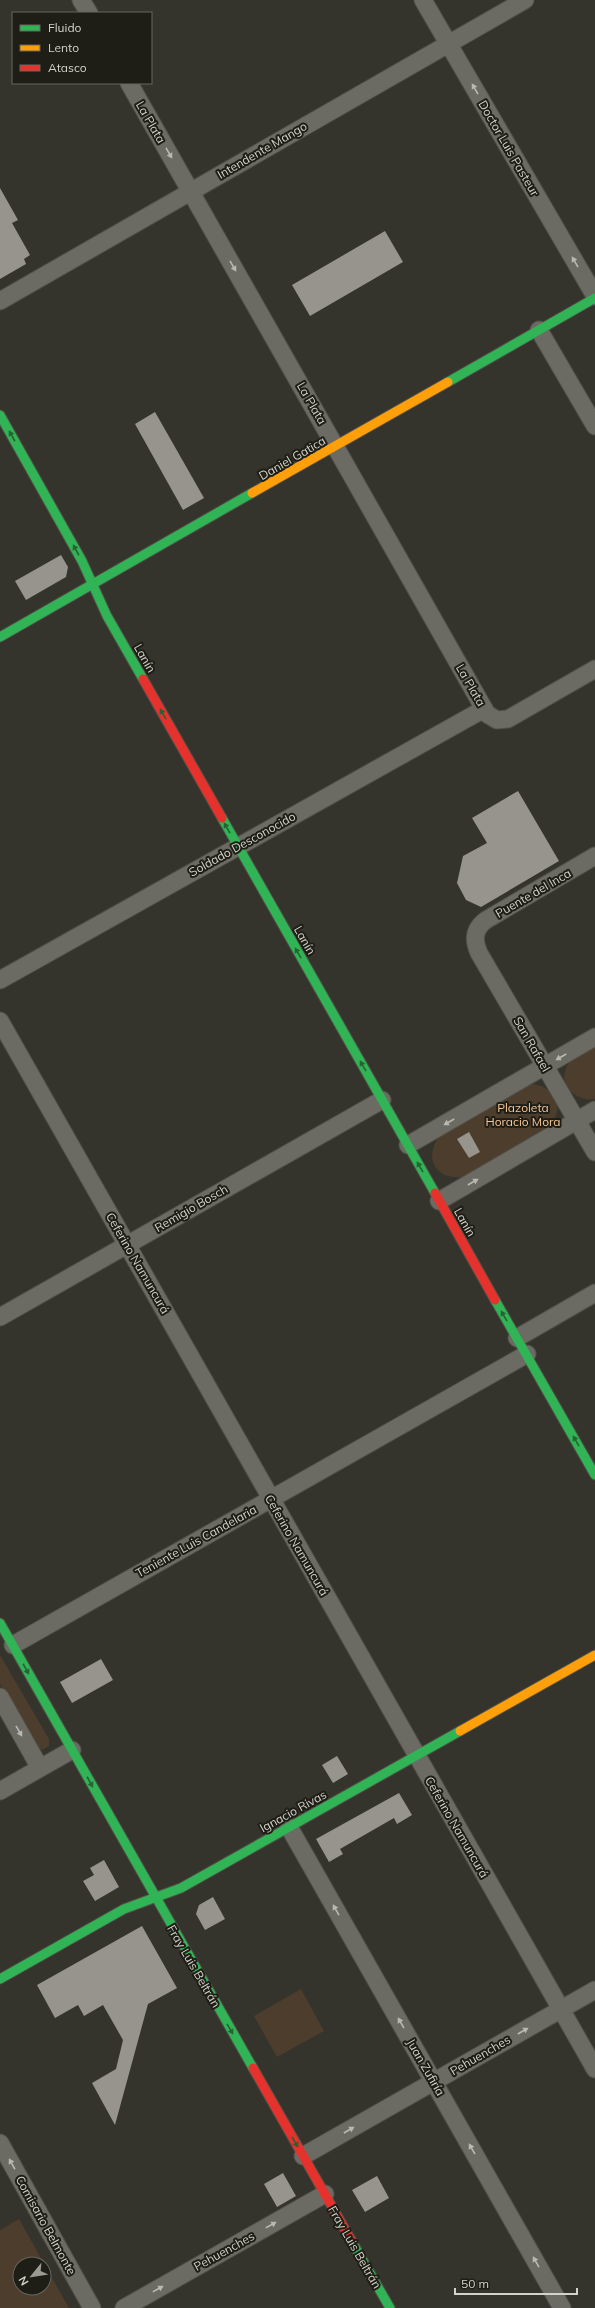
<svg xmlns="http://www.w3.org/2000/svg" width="595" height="2308" font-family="Mulish,sans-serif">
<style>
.green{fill:#4d3d2c;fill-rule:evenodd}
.building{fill:#96948d}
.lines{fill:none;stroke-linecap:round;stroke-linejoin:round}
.street-casing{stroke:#505048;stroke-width:19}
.fast-casing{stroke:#505048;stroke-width:11}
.slow-casing{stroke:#505048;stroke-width:11}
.jam-casing{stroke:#505048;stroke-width:11}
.street{stroke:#6b6b64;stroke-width:17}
.fast{stroke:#30b455;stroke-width:9}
.slow{stroke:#ff9f0a;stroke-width:9}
.jam{stroke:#e5322d;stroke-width:9}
.oneway{fill:#b9b9b0}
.oneway2{fill:#266233}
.labels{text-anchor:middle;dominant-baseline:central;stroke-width:4;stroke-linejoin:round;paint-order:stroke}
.street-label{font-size:12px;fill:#d3d3c9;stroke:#1e1e17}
.park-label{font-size:12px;fill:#f8c697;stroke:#1e1e17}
</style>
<rect width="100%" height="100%" fill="#34342c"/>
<g class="green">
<path d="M595 1046V1099C577 1102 557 1086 567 1066 572 1056 586 1051 595 1046Z"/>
<path d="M532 1084C557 1087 566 1109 548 1127L462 1177C436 1180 424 1159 438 1138L524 1086Z"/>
<path d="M0 1655 49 1739V1746L42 1750 36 1746 0 1684Z"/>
<path d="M301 1989 324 2031 277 2057 254 2016Z"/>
<path d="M19 2219 69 2308H0V2230ZM20 2264H44V2288H20Z"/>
</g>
<g class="building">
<path d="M0 188 18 220 12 223 30 255 24 259 26 264 0 279Z"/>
<path d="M385 231 403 262 310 316 292 285Z"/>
<path d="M155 412 204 498 183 510 135 424Z"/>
<path d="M61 555 68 567 66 577 26 600 15 581Z"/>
<path d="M518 791 559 861 481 907 466 900 457 883 463 856 487 843 472 818Z"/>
<path d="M469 1132 480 1152 469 1158 457 1139Z"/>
<path d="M101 1659 113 1680 72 1703 60 1682Z"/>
<path d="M337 1756 348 1774 333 1783 322 1765Z"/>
<path d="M399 1793 412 1815 397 1824 394 1818 340 1849 343 1854 329 1862 316 1839Z"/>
<path d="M104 1860 119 1887 95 1901 83 1881 94 1875 90 1868Z"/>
<path d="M213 1897 225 1919 205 1930 196 1914 199 1905Z"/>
<path d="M142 1926 177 1988 148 2004 115 2125 92 2083 116 2069 123 2040 103 2005 84 2016 78 2005 55 2018 37 1985Z"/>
<path d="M283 2173 296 2196 277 2207 264 2184Z"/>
<path d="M377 2176 389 2198 365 2212 352 2190Z"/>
</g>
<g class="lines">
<defs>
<g id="street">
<path d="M81 0 89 13"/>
<path d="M423 0 595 296"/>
<path d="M129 83 487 714 497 720 508 719 595 669"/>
<path d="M0 301 525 0"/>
<path d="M539 330 595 426"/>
<path d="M595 856 486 920C474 929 473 940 479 953L595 1152"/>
<path d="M0 980 484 709"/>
<path d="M0 1021 595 2069"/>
<path d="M408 1145 595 1037"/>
<path d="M439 1201 595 1110"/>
<path d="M0 1317 382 1100"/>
<path d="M517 1338 595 1293"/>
<path d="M13 1645 527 1354"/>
<path d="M0 1697 40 1768"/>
<path d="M0 1791 72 1750"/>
<path d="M289 1827 562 2308"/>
<path d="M0 2143 92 2308"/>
<path d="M303 2156 595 1990"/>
<path d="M124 2308 325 2194"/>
</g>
<g id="fast">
<path d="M448 382 595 298"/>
<path d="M0 415 82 561 107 616 143 679"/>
<path d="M0 637 252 493"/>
<path d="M222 818 435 1193"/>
<path d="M495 1300 595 1475"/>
<path d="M0 1623 253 2068"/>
<path d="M0 1979 124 1909 181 1888 460 1731"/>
<path d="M351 2240 390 2308"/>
</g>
<g id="slow">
<path d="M252 493 448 382"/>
<path d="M460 1731 595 1655"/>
</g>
<g id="jam">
<path d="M143 679 222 818"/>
<path d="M435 1193 495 1300"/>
<path d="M253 2068 351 2240"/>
</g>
</defs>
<use href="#street" class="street-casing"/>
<use href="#fast" class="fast-casing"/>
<use href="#slow" class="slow-casing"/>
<use href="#jam" class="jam-casing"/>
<use href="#street" class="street"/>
<use href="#fast" class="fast"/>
<use href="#slow" class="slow"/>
<use href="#jam" class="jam"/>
</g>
<defs><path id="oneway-solid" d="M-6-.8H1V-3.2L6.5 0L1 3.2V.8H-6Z"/></defs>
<g class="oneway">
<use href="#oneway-solid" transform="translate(475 89) rotate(-120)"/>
<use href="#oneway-solid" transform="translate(169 153) rotate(60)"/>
<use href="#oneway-solid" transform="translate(575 262) rotate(-120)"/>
<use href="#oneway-solid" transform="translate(233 266) rotate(60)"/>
<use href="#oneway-solid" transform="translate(561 1057) rotate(150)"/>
<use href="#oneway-solid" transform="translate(449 1122) rotate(150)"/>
<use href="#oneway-solid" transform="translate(473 1182) rotate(-30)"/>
<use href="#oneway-solid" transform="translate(19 1731) rotate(60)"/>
<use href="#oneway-solid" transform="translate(336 1910) rotate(-120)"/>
<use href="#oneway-solid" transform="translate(401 2023) rotate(-120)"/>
<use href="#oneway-solid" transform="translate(523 2031) rotate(-30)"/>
<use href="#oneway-solid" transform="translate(349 2130) rotate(-30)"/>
<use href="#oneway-solid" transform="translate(472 2149) rotate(-120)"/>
<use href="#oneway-solid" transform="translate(12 2164) rotate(-119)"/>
<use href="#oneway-solid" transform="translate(271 2225) rotate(-29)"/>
<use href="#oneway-solid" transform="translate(536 2262) rotate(-120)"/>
<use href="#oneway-solid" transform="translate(158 2289) rotate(-29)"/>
</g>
<g class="oneway2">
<use href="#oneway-solid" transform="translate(12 436) rotate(-119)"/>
<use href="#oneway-solid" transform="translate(76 550) rotate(-119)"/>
<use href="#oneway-solid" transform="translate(163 714) rotate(-120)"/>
<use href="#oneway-solid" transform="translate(227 828) rotate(-120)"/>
<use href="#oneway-solid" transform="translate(298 953) rotate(-120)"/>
<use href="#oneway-solid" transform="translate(363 1066) rotate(-120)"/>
<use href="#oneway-solid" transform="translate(420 1167) rotate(-120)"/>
<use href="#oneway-solid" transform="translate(504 1316) rotate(-120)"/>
<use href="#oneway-solid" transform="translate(576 1441) rotate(-120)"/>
<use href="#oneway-solid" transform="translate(26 1669) rotate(61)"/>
<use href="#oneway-solid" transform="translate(90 1782) rotate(61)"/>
<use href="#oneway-solid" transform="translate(230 2029) rotate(60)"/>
<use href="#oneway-solid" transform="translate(295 2142) rotate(60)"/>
</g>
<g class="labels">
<g class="street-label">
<text transform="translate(151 122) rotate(60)">La Plata</text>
<text transform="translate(509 148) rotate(60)">Doctor Luis Pasteur</text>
<text transform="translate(262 150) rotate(-30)">Intendente Mango</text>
<text transform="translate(312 403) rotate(60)">La Plata</text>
<text transform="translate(292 458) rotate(-30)">Daniel Gatica</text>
<text transform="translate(145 658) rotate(60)">Lanín</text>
<text transform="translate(471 685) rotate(60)">La Plata</text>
<text transform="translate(242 844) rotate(-29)">Soldado Desconocido</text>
<text transform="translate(533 893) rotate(-30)">Puente del Inca</text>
<text transform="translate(305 940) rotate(60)">Lanín</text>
<text transform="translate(532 1044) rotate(60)">San Rafael</text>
<text transform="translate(191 1208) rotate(-30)">Remigio Bosch</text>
<text transform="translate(465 1222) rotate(60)">Lanín</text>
<text transform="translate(138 1263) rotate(60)">Ceferino Namuncurá</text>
<text transform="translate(196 1541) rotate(-29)">Teniente Luis Candelaria</text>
<text transform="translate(297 1545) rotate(60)">Ceferino Namuncurá</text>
<text transform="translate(293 1811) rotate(-29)">Ignacio Rivas</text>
<text transform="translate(457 1827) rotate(60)">Ceferino Namuncurá</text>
<text transform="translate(194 1966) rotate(60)">Fray Luis Beltrán</text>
<text transform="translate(480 2055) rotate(-30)">Pehuenches</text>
<text transform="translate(426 2067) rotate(60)">Juan Zufiría</text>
<text transform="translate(46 2225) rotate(61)">Comisario Belmonte</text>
<text transform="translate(355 2247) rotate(60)">Fray Luis Beltrán</text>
<text transform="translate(224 2251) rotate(-29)">Pehuenches</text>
</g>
<g class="park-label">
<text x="523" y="1107">Plazoleta<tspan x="523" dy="14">Horacio Mora</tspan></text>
</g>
</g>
<rect x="12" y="12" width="140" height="72" fill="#1e1e17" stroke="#66665e"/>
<rect x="20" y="25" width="20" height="6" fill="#30b455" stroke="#66665e"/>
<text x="48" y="32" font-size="12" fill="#d3d3c9">Fluido</text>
<rect x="20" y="45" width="20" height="6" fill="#ff9f0a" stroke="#66665e"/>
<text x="48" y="52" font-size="12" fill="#d3d3c9">Lento</text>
<rect x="20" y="65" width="20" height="6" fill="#e5322d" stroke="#66665e"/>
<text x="48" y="72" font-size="12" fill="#d3d3c9">Atasco</text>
<g transform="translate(32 2276) rotate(240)"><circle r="19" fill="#1e1e17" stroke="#66665e"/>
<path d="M0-3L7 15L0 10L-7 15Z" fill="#9b9b92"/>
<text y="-6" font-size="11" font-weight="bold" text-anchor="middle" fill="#d3d3c9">N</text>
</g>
<path d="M455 2288v6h122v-6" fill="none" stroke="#d3d3c9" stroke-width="2"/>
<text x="461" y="2288" font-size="12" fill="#d3d3c9" stroke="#1e1e17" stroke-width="3" paint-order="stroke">50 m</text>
</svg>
